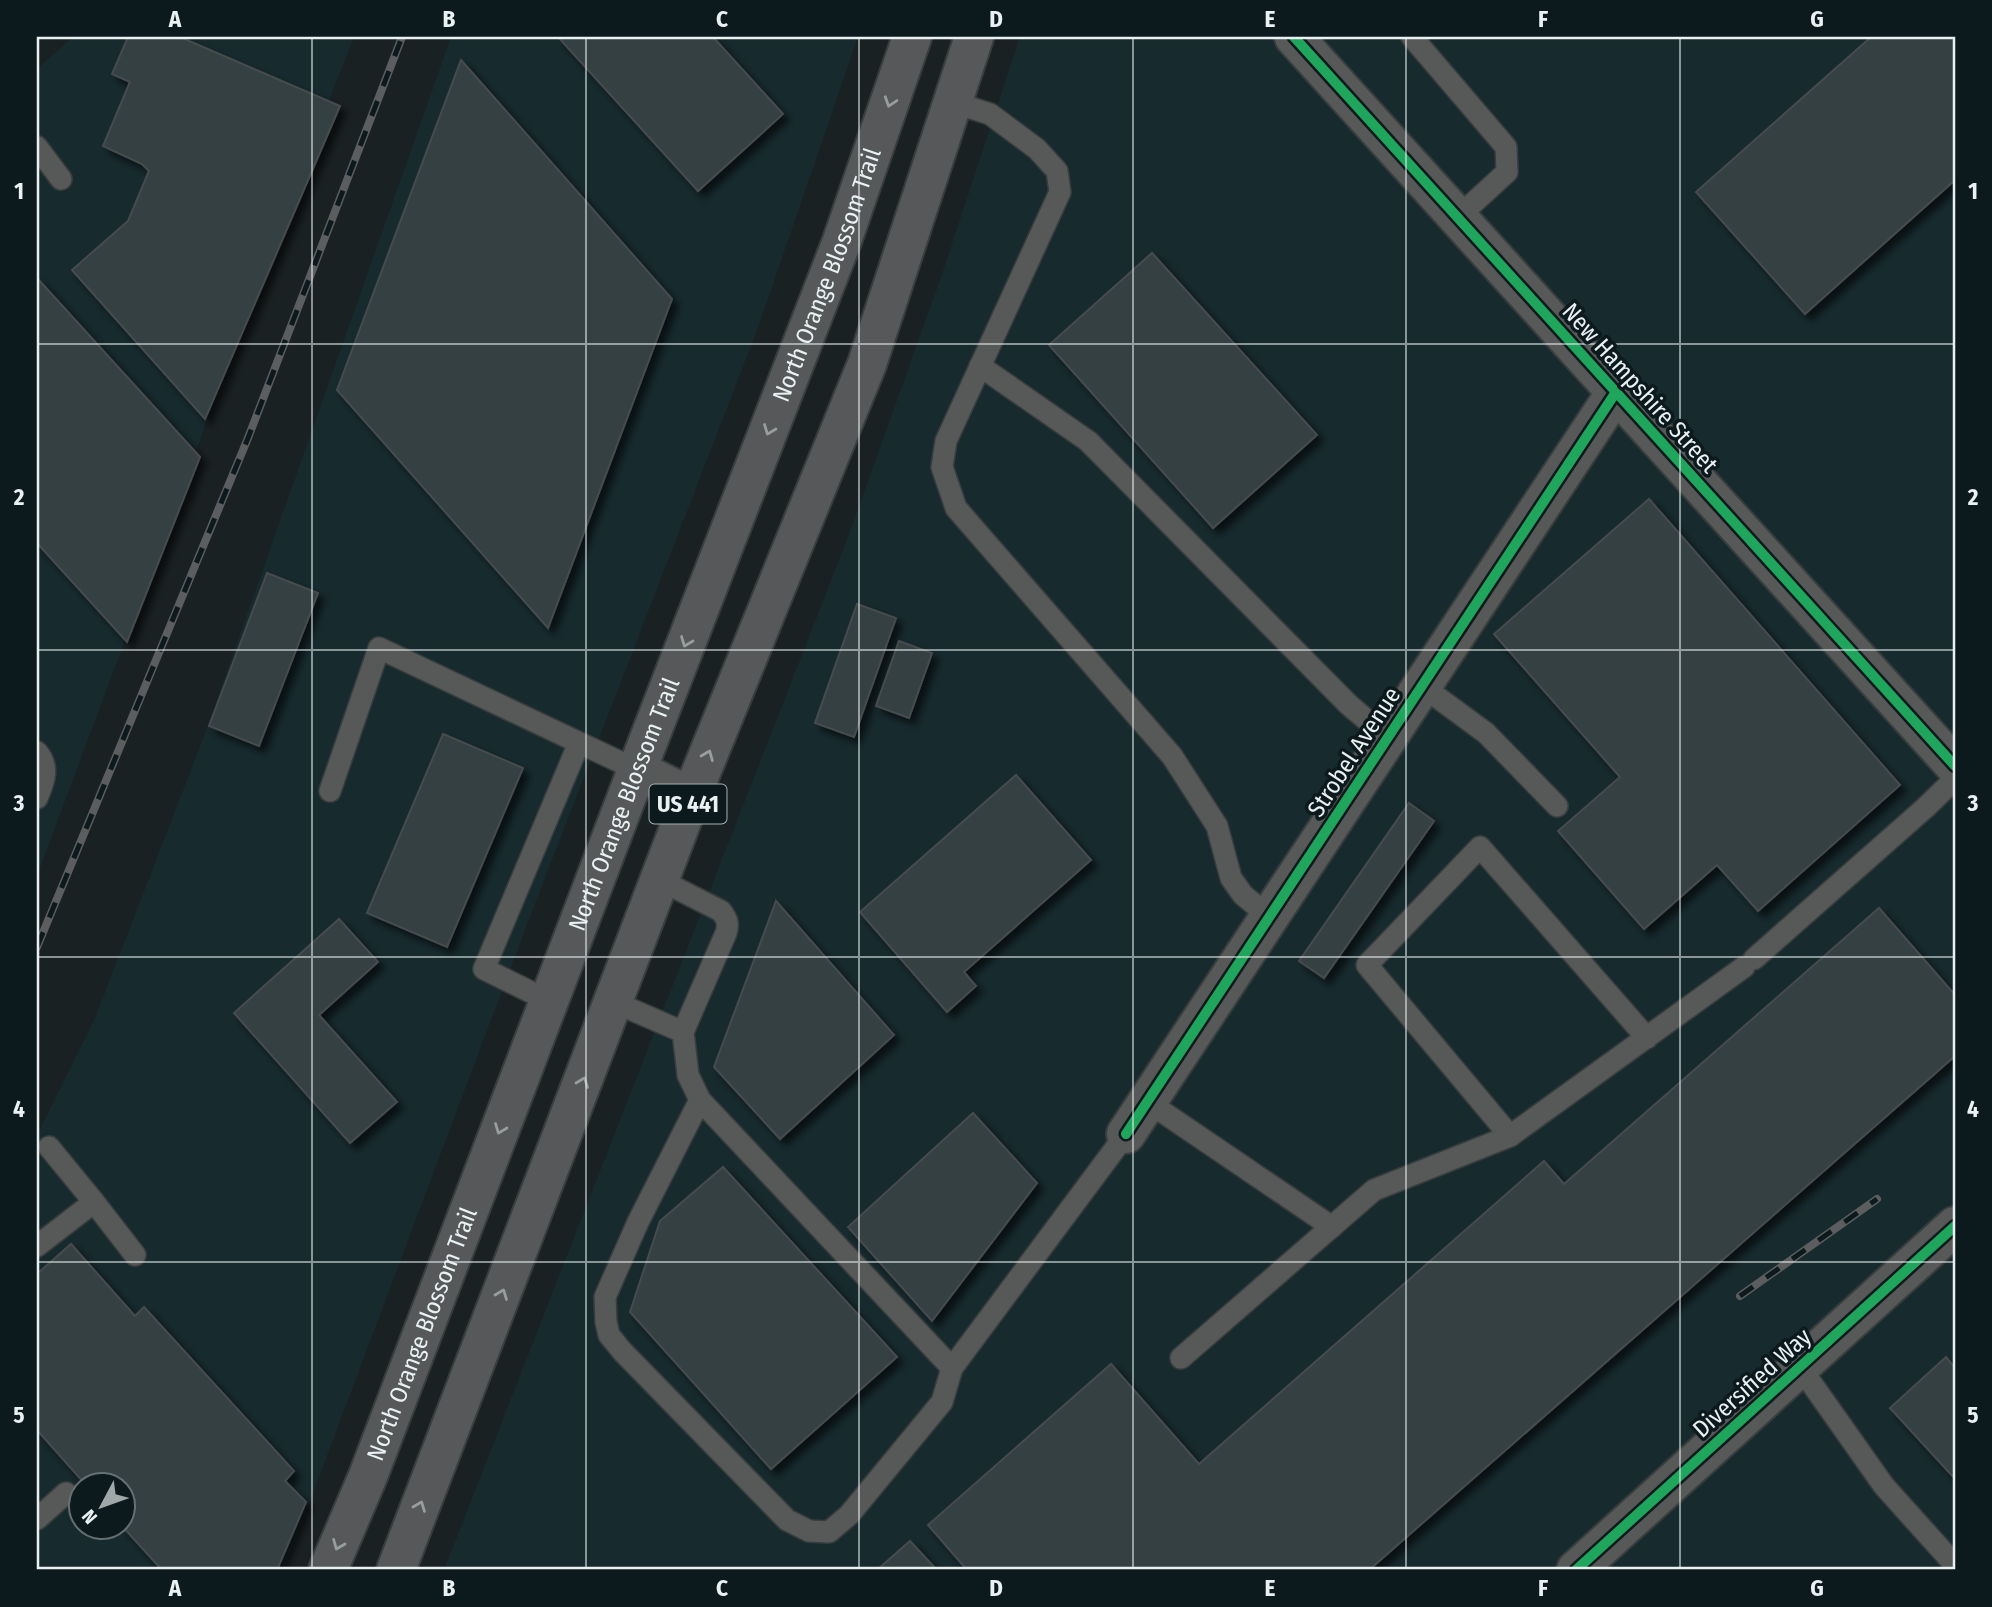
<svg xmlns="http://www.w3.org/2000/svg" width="1992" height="1607" font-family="'Fira Sans Condensed',sans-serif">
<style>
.built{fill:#172a2e;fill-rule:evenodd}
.building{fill:#344043;stroke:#464c4d;stroke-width:2;filter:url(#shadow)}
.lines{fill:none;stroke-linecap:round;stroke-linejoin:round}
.service-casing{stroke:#383d3e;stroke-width:24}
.minor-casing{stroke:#383d3e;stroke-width:42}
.primary-casing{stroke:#383d3e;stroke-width:42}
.service{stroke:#575858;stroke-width:21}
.minor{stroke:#575858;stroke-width:38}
.primary{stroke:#565859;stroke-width:38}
.rail-casing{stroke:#5b5d5e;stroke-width:8}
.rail{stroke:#0d1a1d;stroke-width:5;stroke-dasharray:16;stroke-linecap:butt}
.cycleway-casing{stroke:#0d1a1d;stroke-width:15}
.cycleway{stroke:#20a55d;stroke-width:10}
.oneway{stroke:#989d9e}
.grid{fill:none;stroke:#e9f1f3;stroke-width:2;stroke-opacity:0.55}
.labels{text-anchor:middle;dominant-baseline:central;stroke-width:7;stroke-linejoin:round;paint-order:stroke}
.shield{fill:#0d1a1d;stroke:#a7b0b3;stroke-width:2}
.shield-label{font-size:23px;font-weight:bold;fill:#e9f1f3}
.street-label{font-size:24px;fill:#e9f1f3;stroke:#0d1a1d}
.neatline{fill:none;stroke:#e9f1f3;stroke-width:2.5}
.grid-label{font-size:23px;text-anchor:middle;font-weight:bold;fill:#e9f1f3}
</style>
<defs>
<filter id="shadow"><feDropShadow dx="6" dy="6" stdDeviation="3.5" flood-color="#0009"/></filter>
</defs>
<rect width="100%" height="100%" fill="#1a2122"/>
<g class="built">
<path d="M73 37H354L293 191 37 876V69Z"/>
<path d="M451 37H858L758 328 528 922 284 1570H37V1135L95 1018 204 736ZM80 1484H122V1526H80Z"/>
<path d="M1020 37H1955V1570H444L848 537 941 277Z"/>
</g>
<g class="building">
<path d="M128 37H180L340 106 205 419 72 270 128 221 149 171 142 164 103 146 130 82 112 74Z"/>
<path d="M558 37H713L783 114 698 191Z"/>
<path d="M1871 37H1955V180L1805 314 1696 192Z"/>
<path d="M461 60 672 299 548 628 337 390Z"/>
<path d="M1152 253 1317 435 1213 528 1049 345Z"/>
<path d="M37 278 200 457 127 642 37 543Z"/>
<path d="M1649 499 1900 785 1758 911 1717 865 1644 929 1558 831 1620 777 1494 634Z"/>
<path d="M267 573 318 593 259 746 209 726Z"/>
<path d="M857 604 896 618 854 737 815 723Z"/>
<path d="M899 641 932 653 909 718 876 706Z"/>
<path d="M443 734 523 768 447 947 367 913Z"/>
<path d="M1016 775 1091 860 964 972 976 986 947 1012 860 912Z"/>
<path d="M1409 803 1434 821 1324 978 1299 961Z"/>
<path d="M776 901 894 1035 780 1139 714 1067Z"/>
<path d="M1879 908 1955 995V1056L1369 1570H967L928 1525 1111 1364 1199 1464 1544 1161 1564 1184Z"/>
<path d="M339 919 378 962 319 1015 397 1102 350 1143 234 1013Z"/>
<path d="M973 1113 1037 1183 932 1321 848 1227Z"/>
<path d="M723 1167 897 1357 771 1469 630 1312 660 1221Z"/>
<path d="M71 1244 135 1316 144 1307 294 1471 285 1481 306 1502 277 1570H162L122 1526V1484H85L37 1430V1274Z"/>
<path d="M1946 1357 1955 1368V1479L1890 1408Z"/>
<path d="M910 1541 937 1570H877Z"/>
</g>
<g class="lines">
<defs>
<g id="service">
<path d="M1412 37 1506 147 1507 172 1458 217"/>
<path d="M952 102 990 114 1037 149 1057 171 1060 192 946 441 942 467 956 508 1172 756 1217 826 1231 878 1243 895 1270 917"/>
<path d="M37 147 61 179"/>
<path d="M980 366 1088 441 1349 705 1388 738"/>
<path d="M1422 686 1486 733 1557 806"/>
<path d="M37 752C50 767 44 782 37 798"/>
<path d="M330 791 379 648 637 770"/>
<path d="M660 880 721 911C727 919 729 923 726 933L683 1032 688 1075 700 1100 952 1368 942 1402 849 1515 829 1532 809 1531 787 1520 622 1351 609 1335 606 1322 605 1297 638 1222 700 1100"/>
<path d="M1754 959 1925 808 1955 779"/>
<path d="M549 1001 484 969 579 743"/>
<path d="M614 1002 683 1032"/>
<path d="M1647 1038 1480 847 1367 965 1510 1136 1744 967"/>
<path d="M1148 1102 1332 1227"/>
<path d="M94 1202 135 1255"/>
<path d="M37 1246 94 1202 49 1147"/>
<path d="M1181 1358 1374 1190 1510 1136"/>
<path d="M1800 1367 1884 1486 1955 1565"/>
<path d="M952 1368 1126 1134"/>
<path d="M37 1519 66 1493"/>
</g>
<g id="minor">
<path d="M1294 37 1955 766"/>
<path d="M637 770 691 797"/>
<path d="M1126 1134 1616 392"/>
<path d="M1576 1570 1955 1226"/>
</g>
<g id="primary">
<path id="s1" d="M328 1570 368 1476 637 770 842 241 912 37"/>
<path d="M396 1570 691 797 867 364 974 37"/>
</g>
</defs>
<use href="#service" class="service-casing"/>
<use href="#minor" class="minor-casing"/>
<use href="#primary" class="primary-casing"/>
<use href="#service" class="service"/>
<use href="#minor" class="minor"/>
<use href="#primary" class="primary"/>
<defs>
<g id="rail">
<path d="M37 947 248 438 402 37"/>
<path d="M1740 1296 1877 1199"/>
</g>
</defs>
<use href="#rail" class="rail-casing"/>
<use href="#rail" class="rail"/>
<defs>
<g id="cycleway">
<path d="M1294 37 1955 766"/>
<path d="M1126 1134 1616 392"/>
<path d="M1576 1570 1955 1226"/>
</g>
</defs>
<use href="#cycleway" class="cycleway-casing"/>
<use href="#cycleway" class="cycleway"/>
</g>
<defs><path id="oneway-chevron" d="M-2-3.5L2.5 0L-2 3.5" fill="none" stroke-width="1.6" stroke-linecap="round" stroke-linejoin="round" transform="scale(1.75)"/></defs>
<g class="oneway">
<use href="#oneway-chevron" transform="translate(890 102) rotate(108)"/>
<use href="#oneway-chevron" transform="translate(769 430) rotate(111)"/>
<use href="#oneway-chevron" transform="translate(686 642) rotate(111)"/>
<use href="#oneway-chevron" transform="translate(708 755) rotate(-68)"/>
<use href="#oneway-chevron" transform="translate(583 1082) rotate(-69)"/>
<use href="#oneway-chevron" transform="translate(500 1129) rotate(111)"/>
<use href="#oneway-chevron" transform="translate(502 1294) rotate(-69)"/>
<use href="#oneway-chevron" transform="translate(420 1506) rotate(-69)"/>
<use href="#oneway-chevron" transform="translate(338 1545) rotate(112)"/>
</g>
<path class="grid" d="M312 37V1570M586 37V1570M859 37V1570M1133 37V1570M1406 37V1570M1680 37V1570M37 344H1955M37 650H1955M37 957H1955M37 1262H1955"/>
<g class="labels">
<rect class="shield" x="649.5" y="784.5" width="77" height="39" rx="5"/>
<g class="shield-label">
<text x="688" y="804">US 441</text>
</g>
<g class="street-label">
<text stroke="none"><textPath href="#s1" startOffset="1388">North Orange Blossom Trail</textPath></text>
<text transform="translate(1640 388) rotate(48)">New Hampshire Street</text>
<text transform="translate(1354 752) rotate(-57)">Strobel Avenue</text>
<text stroke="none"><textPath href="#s1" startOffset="821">North Orange Blossom Trail</textPath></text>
<text stroke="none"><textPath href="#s1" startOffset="254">North Orange Blossom Trail</textPath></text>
<text transform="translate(1752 1383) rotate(-42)">Diversified Way</text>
</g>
</g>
<rect width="1992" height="1607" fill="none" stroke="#0d1a1d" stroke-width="77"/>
<g transform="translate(102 1506) rotate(229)"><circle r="33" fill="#0d1a1d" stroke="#657073" stroke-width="2"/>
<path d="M0-5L12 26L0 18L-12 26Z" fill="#a1a8aa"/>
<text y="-10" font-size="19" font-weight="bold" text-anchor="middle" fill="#e9f1f3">N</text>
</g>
<rect x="38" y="38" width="1916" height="1530" class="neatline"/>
<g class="grid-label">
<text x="175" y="27">A</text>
<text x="449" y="27">B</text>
<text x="722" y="27">C</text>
<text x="996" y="27">D</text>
<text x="1270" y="27">E</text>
<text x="1543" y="27">F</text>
<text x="1817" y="27">G</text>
<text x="19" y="199">1</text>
<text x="1973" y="199">1</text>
<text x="19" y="505">2</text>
<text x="1973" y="505">2</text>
<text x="19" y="811">3</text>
<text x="1973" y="811">3</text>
<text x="19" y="1117">4</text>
<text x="1973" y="1117">4</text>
<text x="19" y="1423">5</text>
<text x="1973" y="1423">5</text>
<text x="175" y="1596">A</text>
<text x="449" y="1596">B</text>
<text x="722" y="1596">C</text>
<text x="996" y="1596">D</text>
<text x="1270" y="1596">E</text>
<text x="1543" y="1596">F</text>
<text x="1817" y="1596">G</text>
</g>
</svg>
